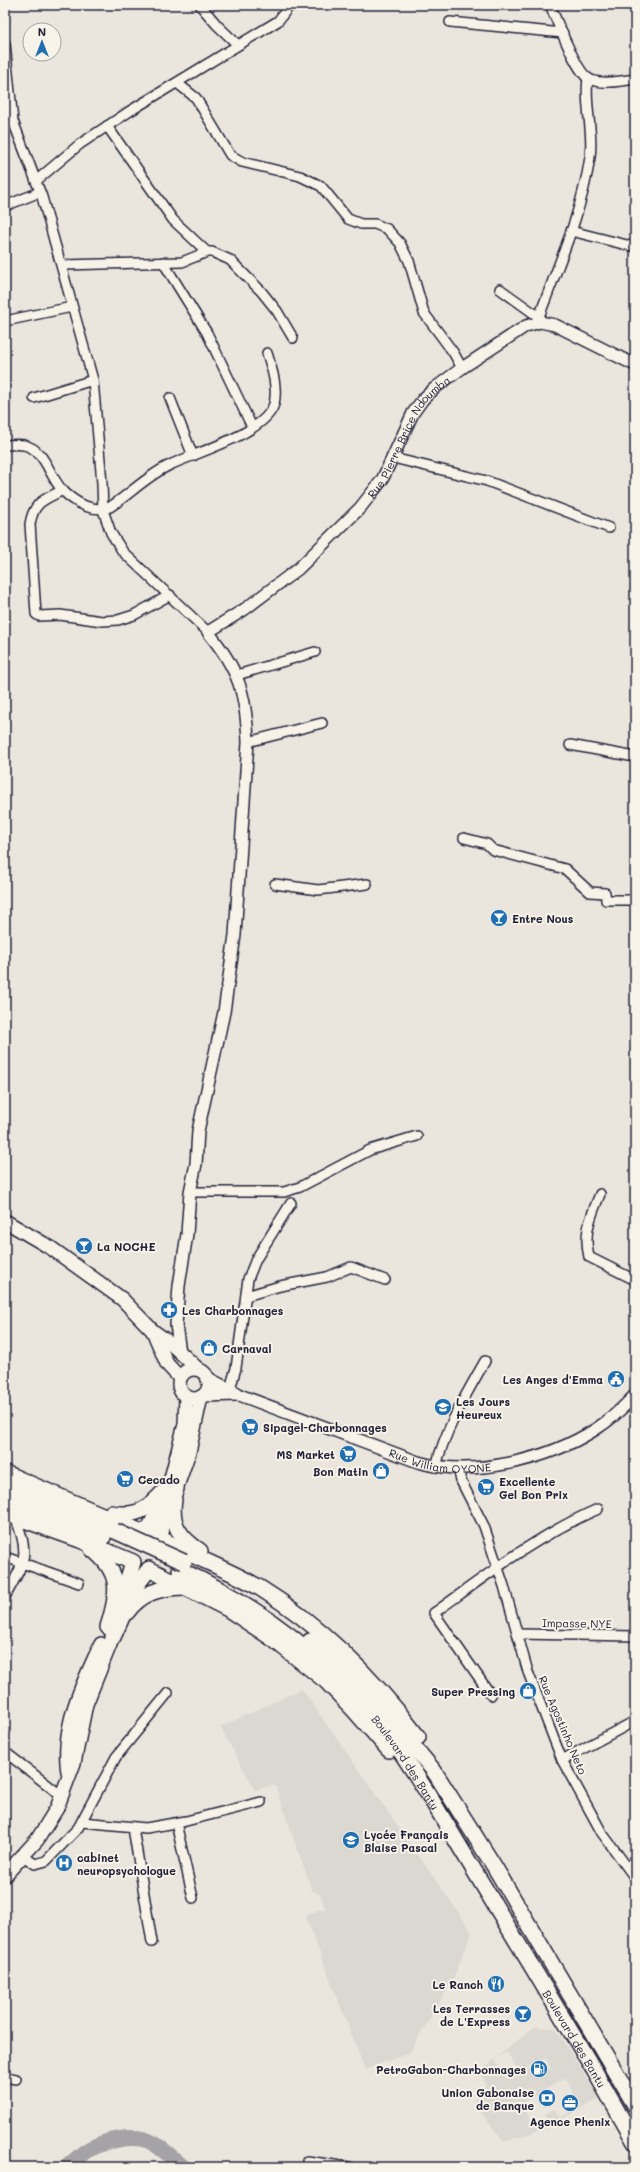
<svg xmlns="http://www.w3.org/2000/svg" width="640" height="2172" font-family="Mali,sans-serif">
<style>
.built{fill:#dbd8d2;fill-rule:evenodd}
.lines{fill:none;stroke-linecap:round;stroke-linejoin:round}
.river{stroke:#a6a3a6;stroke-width:16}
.minor-casing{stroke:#22223b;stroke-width:12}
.tertiary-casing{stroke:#22223b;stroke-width:14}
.secondary-casing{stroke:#22223b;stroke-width:16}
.trunk-casing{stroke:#22223b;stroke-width:18}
.minor{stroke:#f7f3e8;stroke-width:9}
.tertiary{stroke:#f7f3e8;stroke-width:11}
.secondary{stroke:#f7f3e8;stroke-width:13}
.trunk{stroke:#f7f3e8;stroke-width:15}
.trunk-bridge-casing{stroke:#22223b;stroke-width:18;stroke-linecap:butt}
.trunk-bridge{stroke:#f7f3e8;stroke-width:15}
.labels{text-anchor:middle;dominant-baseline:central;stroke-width:4;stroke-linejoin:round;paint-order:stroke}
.street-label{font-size:11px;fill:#22223b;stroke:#f7f3e8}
.poi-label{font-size:11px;font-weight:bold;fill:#22223b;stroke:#f7f3e8;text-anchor:start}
</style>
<rect width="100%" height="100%" fill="#eae6de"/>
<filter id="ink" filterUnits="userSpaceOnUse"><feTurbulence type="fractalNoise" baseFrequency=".025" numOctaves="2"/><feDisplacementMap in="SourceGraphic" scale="8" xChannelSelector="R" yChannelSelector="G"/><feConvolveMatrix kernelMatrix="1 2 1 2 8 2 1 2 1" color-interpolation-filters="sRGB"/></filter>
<g filter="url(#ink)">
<g class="built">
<path d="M302 1689 472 1932 453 1980 409 2053 365 2070 305 1915 325 1908 320 1894 312 1891 275 1785 255 1790 220 1727Z"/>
<path d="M534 2027 555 2028 599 2098 547 2128 504 2142 473 2102 486 2084 480 2071ZM507 2052 518 2071 506 2079 494 2059ZM545 2058 551 2068 534 2077 528 2067ZM565 2078 581 2106 560 2118 554 2109 545 2114 547 2118 534 2124 522 2104Z"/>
</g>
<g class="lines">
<path class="river" d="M67 2167C73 2162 79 2156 86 2151 102 2141 134 2133 151 2142 163 2148 173 2159 183 2167"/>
<defs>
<g id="minor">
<path d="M200 5 217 25 238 45"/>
<path d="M550 5C556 19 577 73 589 79 601 85 622 81 635 79"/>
<path d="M450 22 563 33"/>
<path d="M5 44 13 121 42 197 93 380 102 483 103 510 111 533 123 552 208 632"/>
<path d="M177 83 196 98 230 155 242 162 300 176 321 186 348 219 361 224H375L387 229 400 243 409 261 424 313 453 352 462 368"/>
<path d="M107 126 173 220 207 252"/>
<path d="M36 181 80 144 130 111 278 21 290 5"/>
<path d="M5 206 40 192"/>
<path d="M571 231 635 247"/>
<path d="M163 262 207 333 252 427"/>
<path d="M62 265 182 262 207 252H212L230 260 261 291 277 311 293 338"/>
<path d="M500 289 539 317"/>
<path d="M5 321 72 307"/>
<path d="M540 322 539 317C558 265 582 213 590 157 594 131 584 105 588 78"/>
<path d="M34 398 93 380"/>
<path d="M170 398 193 456"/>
<path d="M5 445C11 445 18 444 24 445 46 450 49 477 63 491 76 503 93 513 110 507 130 494 148 475 170 465 195 453 266 433 274 404 278 387 272 369 267 353"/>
<path d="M393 458 487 481 609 528"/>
<path d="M63 490C44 500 34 501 30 524L36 614 39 616 60 615 102 621 118 620 134 615 170 595"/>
<path d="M237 675 315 652"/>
<path d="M248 742 322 723"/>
<path d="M570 745 635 757"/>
<path d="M464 838 487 844 493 850 565 869 590 892 605 893 606 900H635"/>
<path d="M275 884 318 890 367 884"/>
<path d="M190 1192H284L300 1187 370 1150 417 1136"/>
<path d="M600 1194C591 1217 583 1232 589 1257L635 1280"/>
<path d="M246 1296 280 1286 327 1277 351 1267 385 1280"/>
<path d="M230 1389 236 1368 248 1279 256 1259 291 1203"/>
<path d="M436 1467C445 1429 466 1395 485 1361"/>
<path d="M458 1468 461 1481 484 1526 504 1586 528 1672 562 1760 602 1833 635 1878"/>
<path d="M5 1557 79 1583"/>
<path d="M5 1597C24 1562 31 1556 15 1517"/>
<path d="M518 1634 635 1636"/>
<path d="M491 1695 434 1613C487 1575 538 1535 598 1509"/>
<path d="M5 1752 62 1796"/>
<path d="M562 1760 635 1721"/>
<path d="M82 1822 146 1828 186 1821 261 1802"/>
<path d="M176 1823 193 1898"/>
<path d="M133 1828 152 1942"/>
<path d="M23 1856 35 1864 46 1861 78 1828 116 1757 168 1693"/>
<path d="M5 2077 16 2079"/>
<path d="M307 2161 349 2167"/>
</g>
<g id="tertiary">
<path id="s1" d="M180 1352 176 1325 179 1286 187 1234 190 1192 196 1164 198 1131 224 1012 235 935 248 742C246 694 239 670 208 632L245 609 298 569 360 508 382 480 413 413 423 399 435 388 462 368 526 326 540 322 555 325 635 365"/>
<path id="s2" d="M237 1394 418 1462C473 1478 548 1460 596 1429 610 1420 624 1407 635 1395"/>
</g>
<g id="secondary">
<path d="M5 1221 51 1248 122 1299 153 1331 170 1343 198 1369"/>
<path d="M153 1331 167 1364 180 1378"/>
<circle cx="194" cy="1384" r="15"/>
<path d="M208 1379 237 1394"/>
<path d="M204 1395 237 1394"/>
<path d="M169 1486 185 1424 186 1396"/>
<path d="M176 1489 189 1452 201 1397"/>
<path d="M68 1772C61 1728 82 1684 101 1644"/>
<path d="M5 1875 37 1840 57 1808 74 1763 86 1704 113 1637"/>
</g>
<g id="trunk">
<path d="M5 1473 146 1534 159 1510"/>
<path d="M5 1487 115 1531"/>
<path d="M176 1489 164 1517 160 1538C192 1557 228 1569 260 1588 322 1626 374 1679 418 1737"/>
<path d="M5 1500 103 1537"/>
<path d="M174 1500C170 1524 180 1538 200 1551"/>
<path d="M5 1513 80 1540 133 1562 124 1592"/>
<path d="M111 1513C140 1518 150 1507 169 1486"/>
<path d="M92 1549C122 1573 119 1592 108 1627"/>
<path id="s3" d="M180 1570C257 1604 328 1659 381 1724 398 1746 412 1769 427 1792L594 2070 635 2142"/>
<path d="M127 1612C142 1592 160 1588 183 1587"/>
<path d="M113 1637 136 1586 149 1569 228 1609 273 1639 326 1681 354 1710 389 1750"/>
<path d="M310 1641 328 1655 375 1700 434 1771 494 1866 635 2105"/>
</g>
</defs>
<use href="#minor" class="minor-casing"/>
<use href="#tertiary" class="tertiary-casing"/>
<use href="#secondary" class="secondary-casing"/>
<use href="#trunk" class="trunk-casing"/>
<use href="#minor" class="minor"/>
<use href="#tertiary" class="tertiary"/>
<use href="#secondary" class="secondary"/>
<use href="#trunk" class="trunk"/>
<defs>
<path id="trunk-bridge" d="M115 1531 184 1562"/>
</defs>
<use href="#trunk-bridge" class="trunk-bridge-casing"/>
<use href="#trunk-bridge" class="trunk-bridge"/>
</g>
</g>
<defs>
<symbol id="bar-disc" viewBox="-11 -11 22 22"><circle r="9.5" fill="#1f6fb2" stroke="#f7f3e8"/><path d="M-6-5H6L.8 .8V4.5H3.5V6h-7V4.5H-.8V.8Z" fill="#fff"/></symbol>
<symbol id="pharmacy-disc" viewBox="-11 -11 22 22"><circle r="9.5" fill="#1f6fb2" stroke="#f7f3e8"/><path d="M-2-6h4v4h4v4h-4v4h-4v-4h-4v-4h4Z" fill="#fff"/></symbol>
<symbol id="shop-disc" viewBox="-11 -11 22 22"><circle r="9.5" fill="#1f6fb2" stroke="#f7f3e8"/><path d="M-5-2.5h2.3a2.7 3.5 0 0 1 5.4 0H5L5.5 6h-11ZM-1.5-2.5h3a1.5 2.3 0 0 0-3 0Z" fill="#fff"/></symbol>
<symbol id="civic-disc" viewBox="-11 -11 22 22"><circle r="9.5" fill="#1f6fb2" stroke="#f7f3e8"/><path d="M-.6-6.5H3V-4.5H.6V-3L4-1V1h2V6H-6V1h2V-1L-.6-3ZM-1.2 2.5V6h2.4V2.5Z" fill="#fff"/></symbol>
<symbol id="school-disc" viewBox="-11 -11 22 22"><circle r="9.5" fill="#1f6fb2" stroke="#f7f3e8"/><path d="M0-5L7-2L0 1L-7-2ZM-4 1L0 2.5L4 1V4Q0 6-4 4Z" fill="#fff"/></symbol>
<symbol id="supermarket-disc" viewBox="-11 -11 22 22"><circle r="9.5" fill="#1f6fb2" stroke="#f7f3e8"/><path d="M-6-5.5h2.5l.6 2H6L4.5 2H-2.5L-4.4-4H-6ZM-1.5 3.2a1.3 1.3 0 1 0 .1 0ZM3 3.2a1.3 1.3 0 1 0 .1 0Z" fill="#fff"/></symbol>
<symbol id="hospital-disc" viewBox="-11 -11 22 22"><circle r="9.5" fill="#1f6fb2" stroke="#f7f3e8"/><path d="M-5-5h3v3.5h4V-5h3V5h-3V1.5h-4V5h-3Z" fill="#fff"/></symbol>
<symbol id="restaurant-disc" viewBox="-11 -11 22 22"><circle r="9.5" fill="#1f6fb2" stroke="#f7f3e8"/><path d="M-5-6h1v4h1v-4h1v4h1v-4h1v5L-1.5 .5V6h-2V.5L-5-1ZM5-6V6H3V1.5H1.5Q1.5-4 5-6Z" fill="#fff"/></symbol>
<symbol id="fuel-disc" viewBox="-11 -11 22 22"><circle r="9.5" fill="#1f6fb2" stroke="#f7f3e8"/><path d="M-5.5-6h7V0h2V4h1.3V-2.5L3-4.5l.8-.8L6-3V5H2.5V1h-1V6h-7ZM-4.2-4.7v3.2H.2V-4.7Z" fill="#fff"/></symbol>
<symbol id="bank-disc" viewBox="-11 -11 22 22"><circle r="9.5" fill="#1f6fb2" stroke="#f7f3e8"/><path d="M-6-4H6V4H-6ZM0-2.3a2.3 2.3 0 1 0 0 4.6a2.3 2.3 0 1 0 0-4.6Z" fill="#fff"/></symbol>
<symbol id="office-disc" viewBox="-11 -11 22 22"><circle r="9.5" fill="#1f6fb2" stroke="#f7f3e8"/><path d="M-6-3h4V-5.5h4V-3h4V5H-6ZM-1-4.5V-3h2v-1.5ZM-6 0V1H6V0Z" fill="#fff"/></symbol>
</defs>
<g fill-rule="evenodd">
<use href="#bar-disc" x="489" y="908" width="20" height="20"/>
<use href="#bar-disc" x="74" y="1236" width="20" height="20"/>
<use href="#pharmacy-disc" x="159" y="1300" width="20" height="20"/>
<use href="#shop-disc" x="199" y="1338" width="20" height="20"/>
<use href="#civic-disc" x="606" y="1369" width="20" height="20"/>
<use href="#school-disc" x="433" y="1397" width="20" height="20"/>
<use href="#supermarket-disc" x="240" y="1417" width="20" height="20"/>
<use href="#supermarket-disc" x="338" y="1444" width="20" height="20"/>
<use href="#shop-disc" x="371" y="1461" width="20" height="20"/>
<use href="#supermarket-disc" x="115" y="1469" width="20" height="20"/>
<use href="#supermarket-disc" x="476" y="1477" width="20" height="20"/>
<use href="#shop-disc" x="518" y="1681" width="20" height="20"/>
<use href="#school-disc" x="341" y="1830" width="20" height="20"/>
<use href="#hospital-disc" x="54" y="1853" width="20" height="20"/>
<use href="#restaurant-disc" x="486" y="1974" width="20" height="20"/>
<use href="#bar-disc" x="513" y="2004" width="20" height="20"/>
<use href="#fuel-disc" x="529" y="2059" width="20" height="20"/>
<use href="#bank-disc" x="537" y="2088" width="20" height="20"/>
<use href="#office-disc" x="560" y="2093" width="20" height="20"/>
</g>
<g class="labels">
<g class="street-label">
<text stroke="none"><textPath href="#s1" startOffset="1020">Rue Pierre Brice Ndoumba</textPath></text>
<text stroke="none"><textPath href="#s2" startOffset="215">Rue William OYONE</textPath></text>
<text transform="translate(577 1623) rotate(1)">Impasse NYE</text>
<text transform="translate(563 1725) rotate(67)">Rue Agostinho Neto</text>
<text stroke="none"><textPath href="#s3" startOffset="301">Boulevard des Bantu</textPath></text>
<text stroke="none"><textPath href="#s3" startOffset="625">Boulevard des Bantu</textPath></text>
</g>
<g class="poi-label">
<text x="512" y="918">Entre Nous</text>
<text x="97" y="1246">La NOCHE</text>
<text x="182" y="1310">Les Charbonnages</text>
<text x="222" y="1348">Carnaval</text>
<text x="603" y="1379" text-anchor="end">Les Anges d'Emma</text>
<text x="456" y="1401">Les Jours<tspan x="456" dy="13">Heureux</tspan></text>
<text x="263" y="1427">Sipagel-Charbonnages</text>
<text x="335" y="1454" text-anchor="end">MS Market</text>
<text x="368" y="1471" text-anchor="end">Bon Matin</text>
<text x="138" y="1479">Cecado</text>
<text x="499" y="1481">Excellente<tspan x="499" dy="13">Gel Bon Prix</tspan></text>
<text x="515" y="1691" text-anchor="end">Super Pressing</text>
<text x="364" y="1834">Lycée Français<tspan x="364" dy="13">Blaise Pascal</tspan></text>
<text x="77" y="1857">cabinet<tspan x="77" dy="13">neuropsychologue</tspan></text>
<text x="483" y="1984" text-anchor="end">Le Ranch</text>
<text x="510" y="2008" text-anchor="end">Les Terrasses<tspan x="510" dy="13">de L'Express</tspan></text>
<text x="526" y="2069" text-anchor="end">PetroGabon-Charbonnages</text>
<text x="534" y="2092" text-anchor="end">Union Gabonaise<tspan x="534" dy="13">de Banque</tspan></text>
<text x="570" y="2121" text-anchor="middle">Agence Phenix</text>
</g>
</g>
<rect width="640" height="2172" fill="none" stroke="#f7f3e8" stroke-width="20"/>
<rect x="10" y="10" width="620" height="2152" fill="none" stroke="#22223b" stroke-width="1.5" filter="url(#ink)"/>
<g transform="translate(42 42)"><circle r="19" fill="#f7f3e8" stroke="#a29fa3"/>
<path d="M0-3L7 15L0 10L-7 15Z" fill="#1f6fb2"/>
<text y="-6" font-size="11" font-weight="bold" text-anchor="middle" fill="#22223b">N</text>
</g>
</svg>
